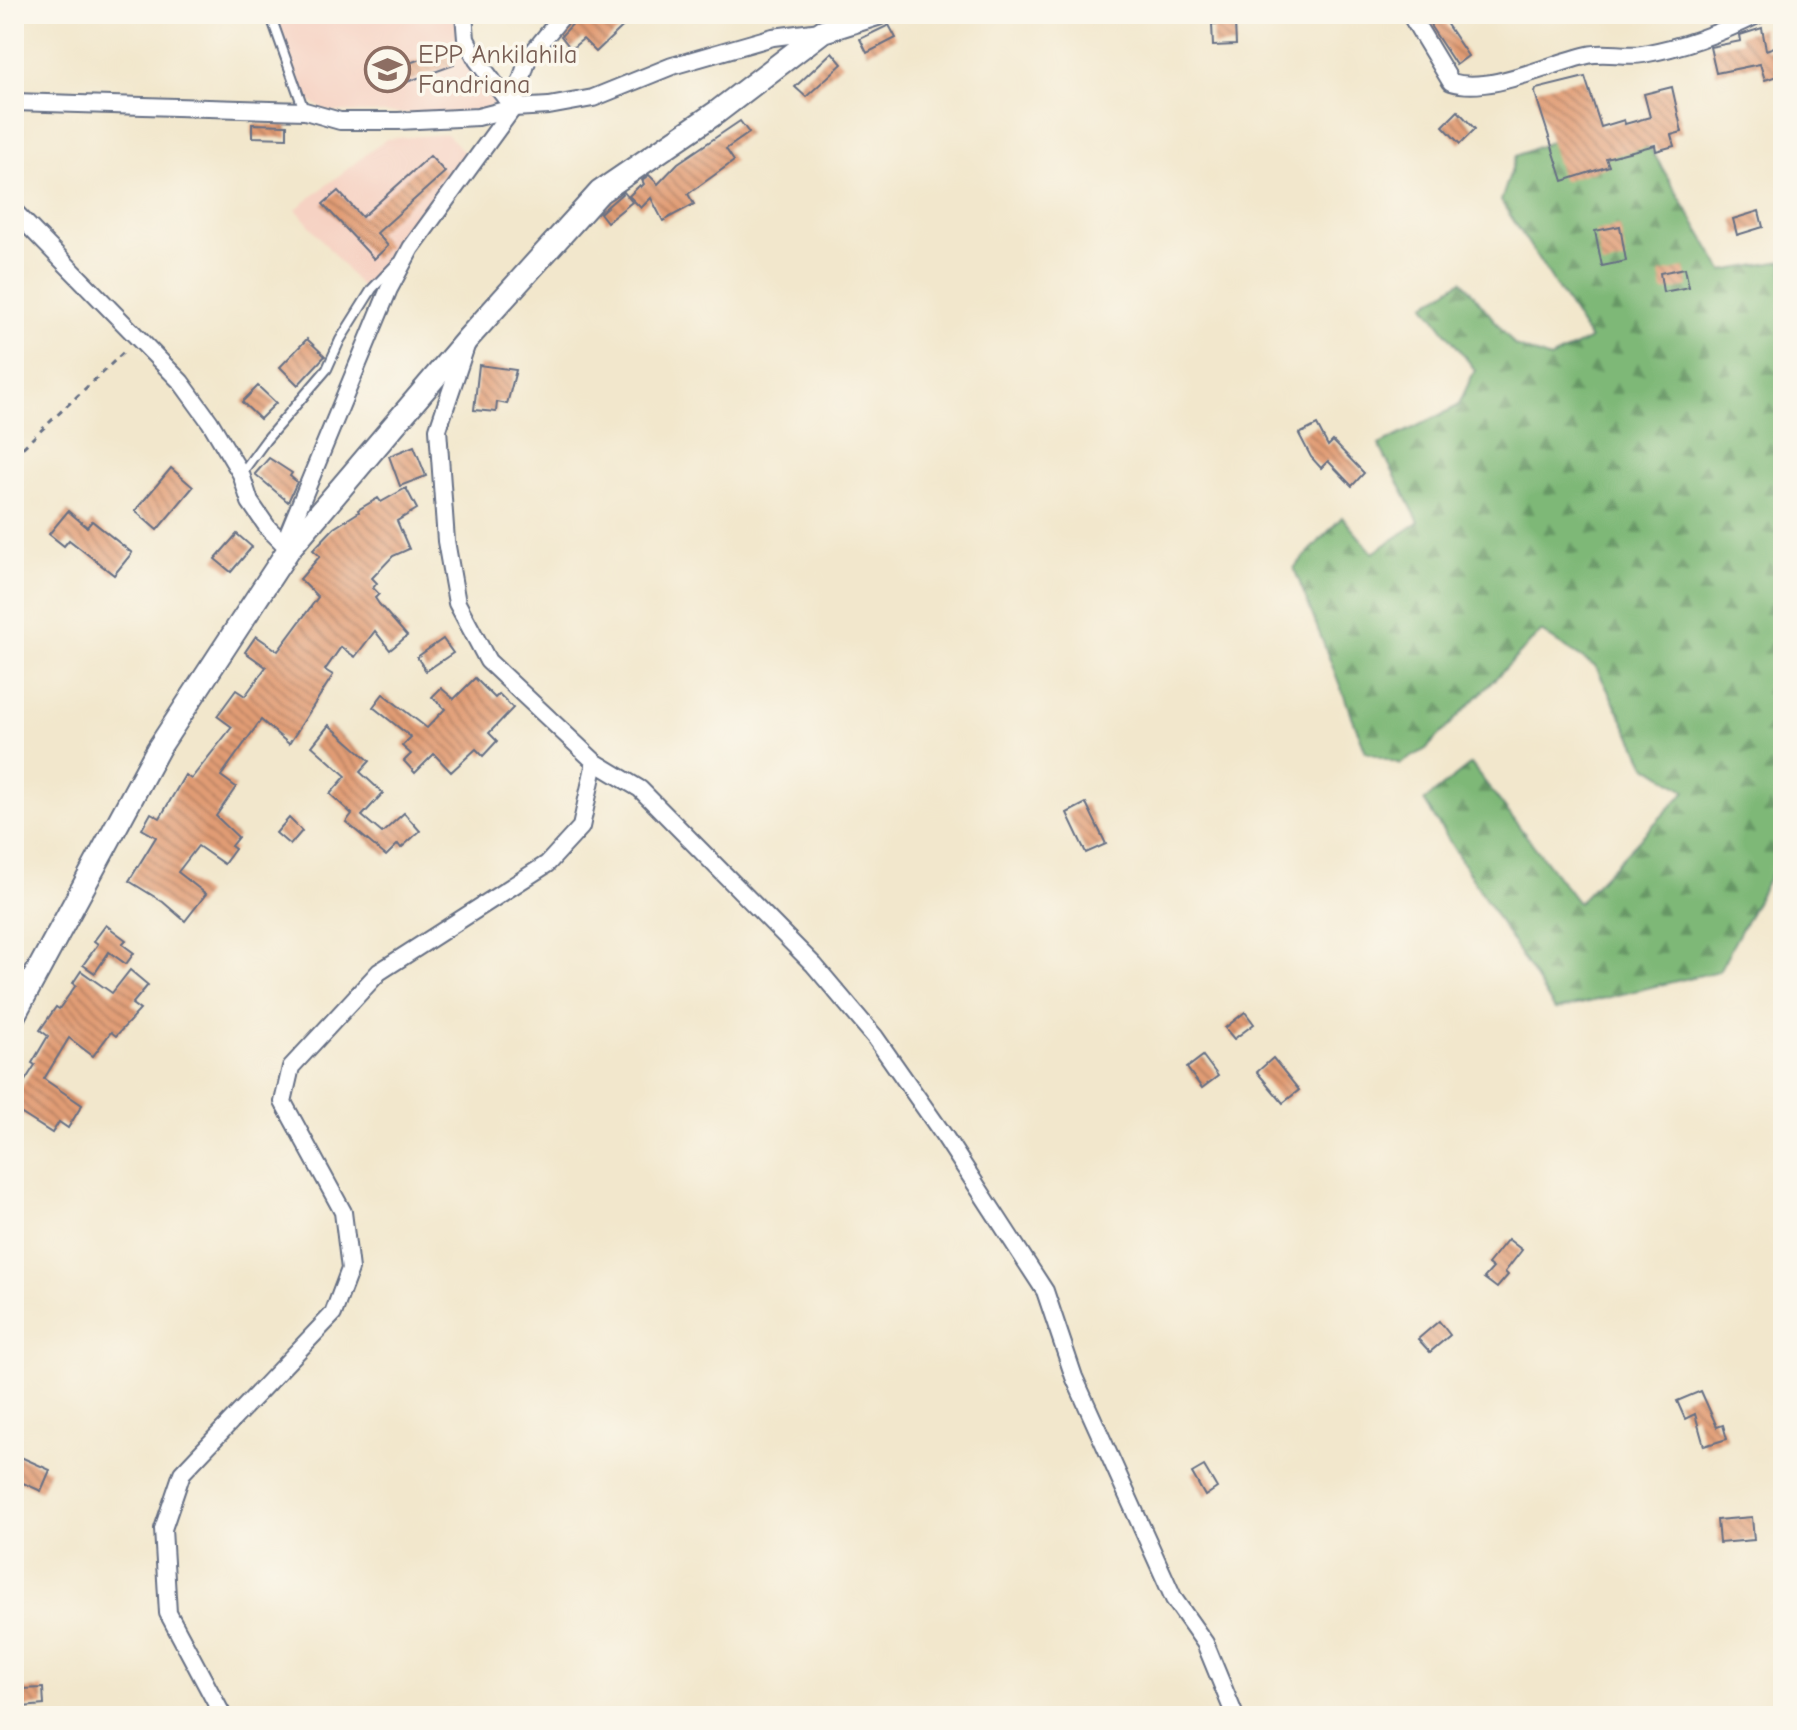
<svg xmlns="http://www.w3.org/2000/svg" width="1797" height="1730" font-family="'Comic Neue',sans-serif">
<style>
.built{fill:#f6d2c3}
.forest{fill:url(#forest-firs);stroke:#4c746a;stroke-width:2}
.building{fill:url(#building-back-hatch)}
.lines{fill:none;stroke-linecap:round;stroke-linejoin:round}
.lane-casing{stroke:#666f84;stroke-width:12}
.street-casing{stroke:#666f84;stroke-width:20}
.secondary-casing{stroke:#666f84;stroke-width:26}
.path{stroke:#666f84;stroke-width:3;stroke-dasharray:6 6;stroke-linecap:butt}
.lane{stroke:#fff;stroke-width:8}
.street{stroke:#fff;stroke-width:16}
.secondary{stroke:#fff;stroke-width:22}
.labels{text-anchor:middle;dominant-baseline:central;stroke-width:7;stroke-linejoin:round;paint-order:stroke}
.education-label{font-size:26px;fill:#785e54;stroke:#fbf7ec;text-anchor:start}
</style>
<defs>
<pattern id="forest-firs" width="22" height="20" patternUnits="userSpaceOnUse" patternTransform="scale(2)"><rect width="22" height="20" fill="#7eb877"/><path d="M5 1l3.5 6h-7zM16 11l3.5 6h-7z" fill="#669665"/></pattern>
<pattern id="building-back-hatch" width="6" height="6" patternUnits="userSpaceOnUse" patternTransform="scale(2)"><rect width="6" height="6" fill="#e19c74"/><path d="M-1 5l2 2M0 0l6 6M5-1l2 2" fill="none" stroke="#b68062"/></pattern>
</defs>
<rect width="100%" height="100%" fill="#fbf7ec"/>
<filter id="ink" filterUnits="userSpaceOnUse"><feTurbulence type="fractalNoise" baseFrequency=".0125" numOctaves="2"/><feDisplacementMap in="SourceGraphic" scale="16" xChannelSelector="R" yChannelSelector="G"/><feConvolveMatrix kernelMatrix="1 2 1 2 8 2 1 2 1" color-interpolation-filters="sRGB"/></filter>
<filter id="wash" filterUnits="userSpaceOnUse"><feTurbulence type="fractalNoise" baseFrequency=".006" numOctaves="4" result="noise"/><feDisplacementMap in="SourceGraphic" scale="32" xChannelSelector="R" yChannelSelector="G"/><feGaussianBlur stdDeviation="1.8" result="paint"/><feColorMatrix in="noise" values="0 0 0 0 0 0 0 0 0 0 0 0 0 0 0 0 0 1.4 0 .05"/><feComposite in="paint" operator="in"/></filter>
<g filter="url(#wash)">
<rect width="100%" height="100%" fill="#f2e7cc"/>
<g class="built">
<path d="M273 14H456L498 101 485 110 444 114 329 112 307 100Z"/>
<path d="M447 134 467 155 401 251 361 287 296 209 386 139Z"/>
</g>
<path class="forest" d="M1581 129 1651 149 1723 271 1783 261V852L1719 971 1555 1010 1424 801 1471 764 1578 903 1686 791 1646 765 1596 667 1541 632 1426 749 1400 764 1366 752 1294 568 1342 517 1373 553 1419 522 1379 445 1458 406 1475 370 1425 305 1462 280 1515 346 1550 359 1590 339 1501 201 1516 156Z"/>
<g id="blocks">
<g class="building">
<path d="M582 14H636L596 52 583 39 571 49 561 36Z"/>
<path d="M1429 14H1440L1468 56 1456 65 1431 27Z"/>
<path d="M1235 23 1236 45 1213 46 1212 24Z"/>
<path d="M889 25 896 38 867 53 860 39Z"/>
<path d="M1762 28 1766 50 1783 44V74L1765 80 1760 64 1716 73 1710 47 1741 41 1740 35Z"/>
<path d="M448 49 454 65 396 86 390 70Z"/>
<path d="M832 52 842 64 806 97 795 87Z"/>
<path d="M1585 77 1601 127 1624 120 1625 124 1650 117 1644 94 1672 87 1682 132 1671 135 1674 146 1656 151 1655 145 1606 158 1609 166 1563 181 1535 93 1536 89Z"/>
<path d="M1458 111 1475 129 1460 144 1443 126Z"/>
<path d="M740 121 749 133 726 149 734 161 688 194 694 204 663 221 651 198 641 208 629 196 640 185 641 187 644 184 642 180 649 175 658 184 678 163Z"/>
<path d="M252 124 287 125V138L252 137Z"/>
<path d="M430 156 445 172 377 233 388 246 374 259 323 204 338 191 362 217Z"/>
<path d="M624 192 632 202 607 222 600 213Z"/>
<path d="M1759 211 1763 227 1737 235 1733 219Z"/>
<path d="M1620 226 1626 261 1602 266 1595 231Z"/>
<path d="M1685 268 1689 287 1663 292 1660 273Z"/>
<path d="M307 339 325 356 298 385 280 367Z"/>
<path d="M479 365 516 370 507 404 497 402 496 412 474 410Z"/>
<path d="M258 386 276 403 260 419 242 402Z"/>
<path d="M1317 425 1328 446 1333 441 1364 473 1352 486 1328 461 1321 468 1311 457 1299 434Z"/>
<path d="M414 446 426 476 400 486 389 456Z"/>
<path d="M269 458 292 473 290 476 297 482 288 502 255 474Z"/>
<path d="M171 468 193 487 157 530 135 511Z"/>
<path d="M406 488 417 509 397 521 409 549 393 556 372 578 377 583 373 588 379 594 375 598 379 604 407 636 390 650 375 631 355 657 341 647 325 670 333 675 289 744 261 720 221 776 236 787 216 816 238 837 231 846 235 849 224 864 198 846 178 872 206 894 185 921 163 902 129 881 156 837 142 829 151 813 160 818 185 775 191 779 232 727 217 716 236 690 245 696 266 667 245 652 256 636 278 651 318 597 300 579 320 556 313 550 334 528 359 512 358 510 378 498 381 502Z"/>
<path d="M68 511 87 527 92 521 132 553 114 575 69 540 64 546 49 534Z"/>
<path d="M237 534 252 547 231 572 215 559Z"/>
<path d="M443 639 453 653 426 671 417 657Z"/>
<path d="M475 678 495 698 499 694 513 708 489 733 497 741 483 756 476 749 451 772 434 754 415 773 404 761 411 754 402 746 411 737 373 707 383 694 427 728 445 709 432 697 441 688 454 699Z"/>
<path d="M329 725 370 761 360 772 383 793 362 816 382 833 404 813 420 831 401 848 398 844 386 856 346 822 352 814 330 794 346 776 312 746Z"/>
<path d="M1086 803 1106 844 1086 853 1067 813Z"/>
<path d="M289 818 302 831 290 845 276 833Z"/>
<path d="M106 925 126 940 122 944 134 953 126 964 109 952 95 973 83 965 98 944 94 941Z"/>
<path d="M130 970 148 985 132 1004 140 1010 116 1036 111 1032 93 1056 69 1038 44 1079 82 1105 68 1128 59 1122 52 1133 14 1109V1098L35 1065 32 1063 48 1036 40 1030 56 1007 59 1009 76 985 73 983 81 971 112 993Z"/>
<path d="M1245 1012 1254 1024 1234 1039 1225 1028Z"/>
<path d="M1203 1056 1218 1076 1202 1088 1187 1068Z"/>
<path d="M1273 1058 1299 1090 1283 1103 1257 1072Z"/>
<path d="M1508 1239 1522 1250 1505 1272 1508 1275 1497 1288 1484 1278 1493 1268 1488 1264Z"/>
<path d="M1439 1321 1450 1335 1430 1352 1418 1339Z"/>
<path d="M1701 1391 1717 1427 1723 1425 1727 1439 1704 1446 1695 1414 1685 1419 1677 1401Z"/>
<path d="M14 1454 50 1470 41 1491 14 1479Z"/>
<path d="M1204 1466 1217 1488 1205 1496 1192 1473Z"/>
<path d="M1752 1517 1754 1540 1719 1543 1717 1520Z"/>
<path d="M43 1688 44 1705 22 1707 21 1689Z"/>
</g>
</g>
</g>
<g filter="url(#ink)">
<use href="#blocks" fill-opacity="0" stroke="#666f84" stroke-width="2"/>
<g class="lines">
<defs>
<g id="lane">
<path d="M270 14 304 110"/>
<path d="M241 474 266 440 327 369 340 340 372 289 397 263"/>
</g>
<g id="street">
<path d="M464 14 466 39 477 60 513 108"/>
<path d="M1410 14 1451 82C1490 94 1548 64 1588 55 1605 51 1625 57 1643 54 1683 47 1723 32 1759 14"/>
<path d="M14 102 305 111 340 121H398L478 117 513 108 549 106 593 98 672 66 773 37 821 31"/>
<path d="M14 211 181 382 210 422 241 474 250 502 268 528 289 549"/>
<path d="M466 346 438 429 446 541 457 603 488 661 595 762 640 789 814 965 875 1037 945 1137 1045 1291 1074 1377 1174 1599 1205 1643 1235 1716"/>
<path d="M289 549V531L389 289 411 248 513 108 528 58 564 14"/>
<path d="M223 1716 168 1613 163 1529 182 1473 333 1314 350 1269 343 1212 283 1102 291 1067 379 972 547 864 581 827 595 762"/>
</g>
<path id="secondary" d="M14 1015 158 749 289 549 469 337 600 192 717 112 823 31 877 14"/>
</defs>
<use href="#lane" class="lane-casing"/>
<use href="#street" class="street-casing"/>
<use href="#secondary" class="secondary-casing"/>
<path class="path" d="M14 456 127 349"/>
<use href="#lane" class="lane"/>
<use href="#street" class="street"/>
<use href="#secondary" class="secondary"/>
</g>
</g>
<defs>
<symbol id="school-ring" viewBox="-11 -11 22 22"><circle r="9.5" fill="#fbf7ec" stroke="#8d6e63" stroke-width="1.5"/><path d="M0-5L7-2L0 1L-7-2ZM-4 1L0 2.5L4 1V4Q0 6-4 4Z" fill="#8d6e63"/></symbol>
</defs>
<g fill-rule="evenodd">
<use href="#school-ring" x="362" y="44" width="51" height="51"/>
</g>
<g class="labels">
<g class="education-label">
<text x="418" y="55">EPP Ankilahila<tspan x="418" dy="30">Fandriana</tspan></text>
</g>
</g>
<rect width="1797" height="1730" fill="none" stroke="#fbf7ec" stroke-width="48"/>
</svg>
